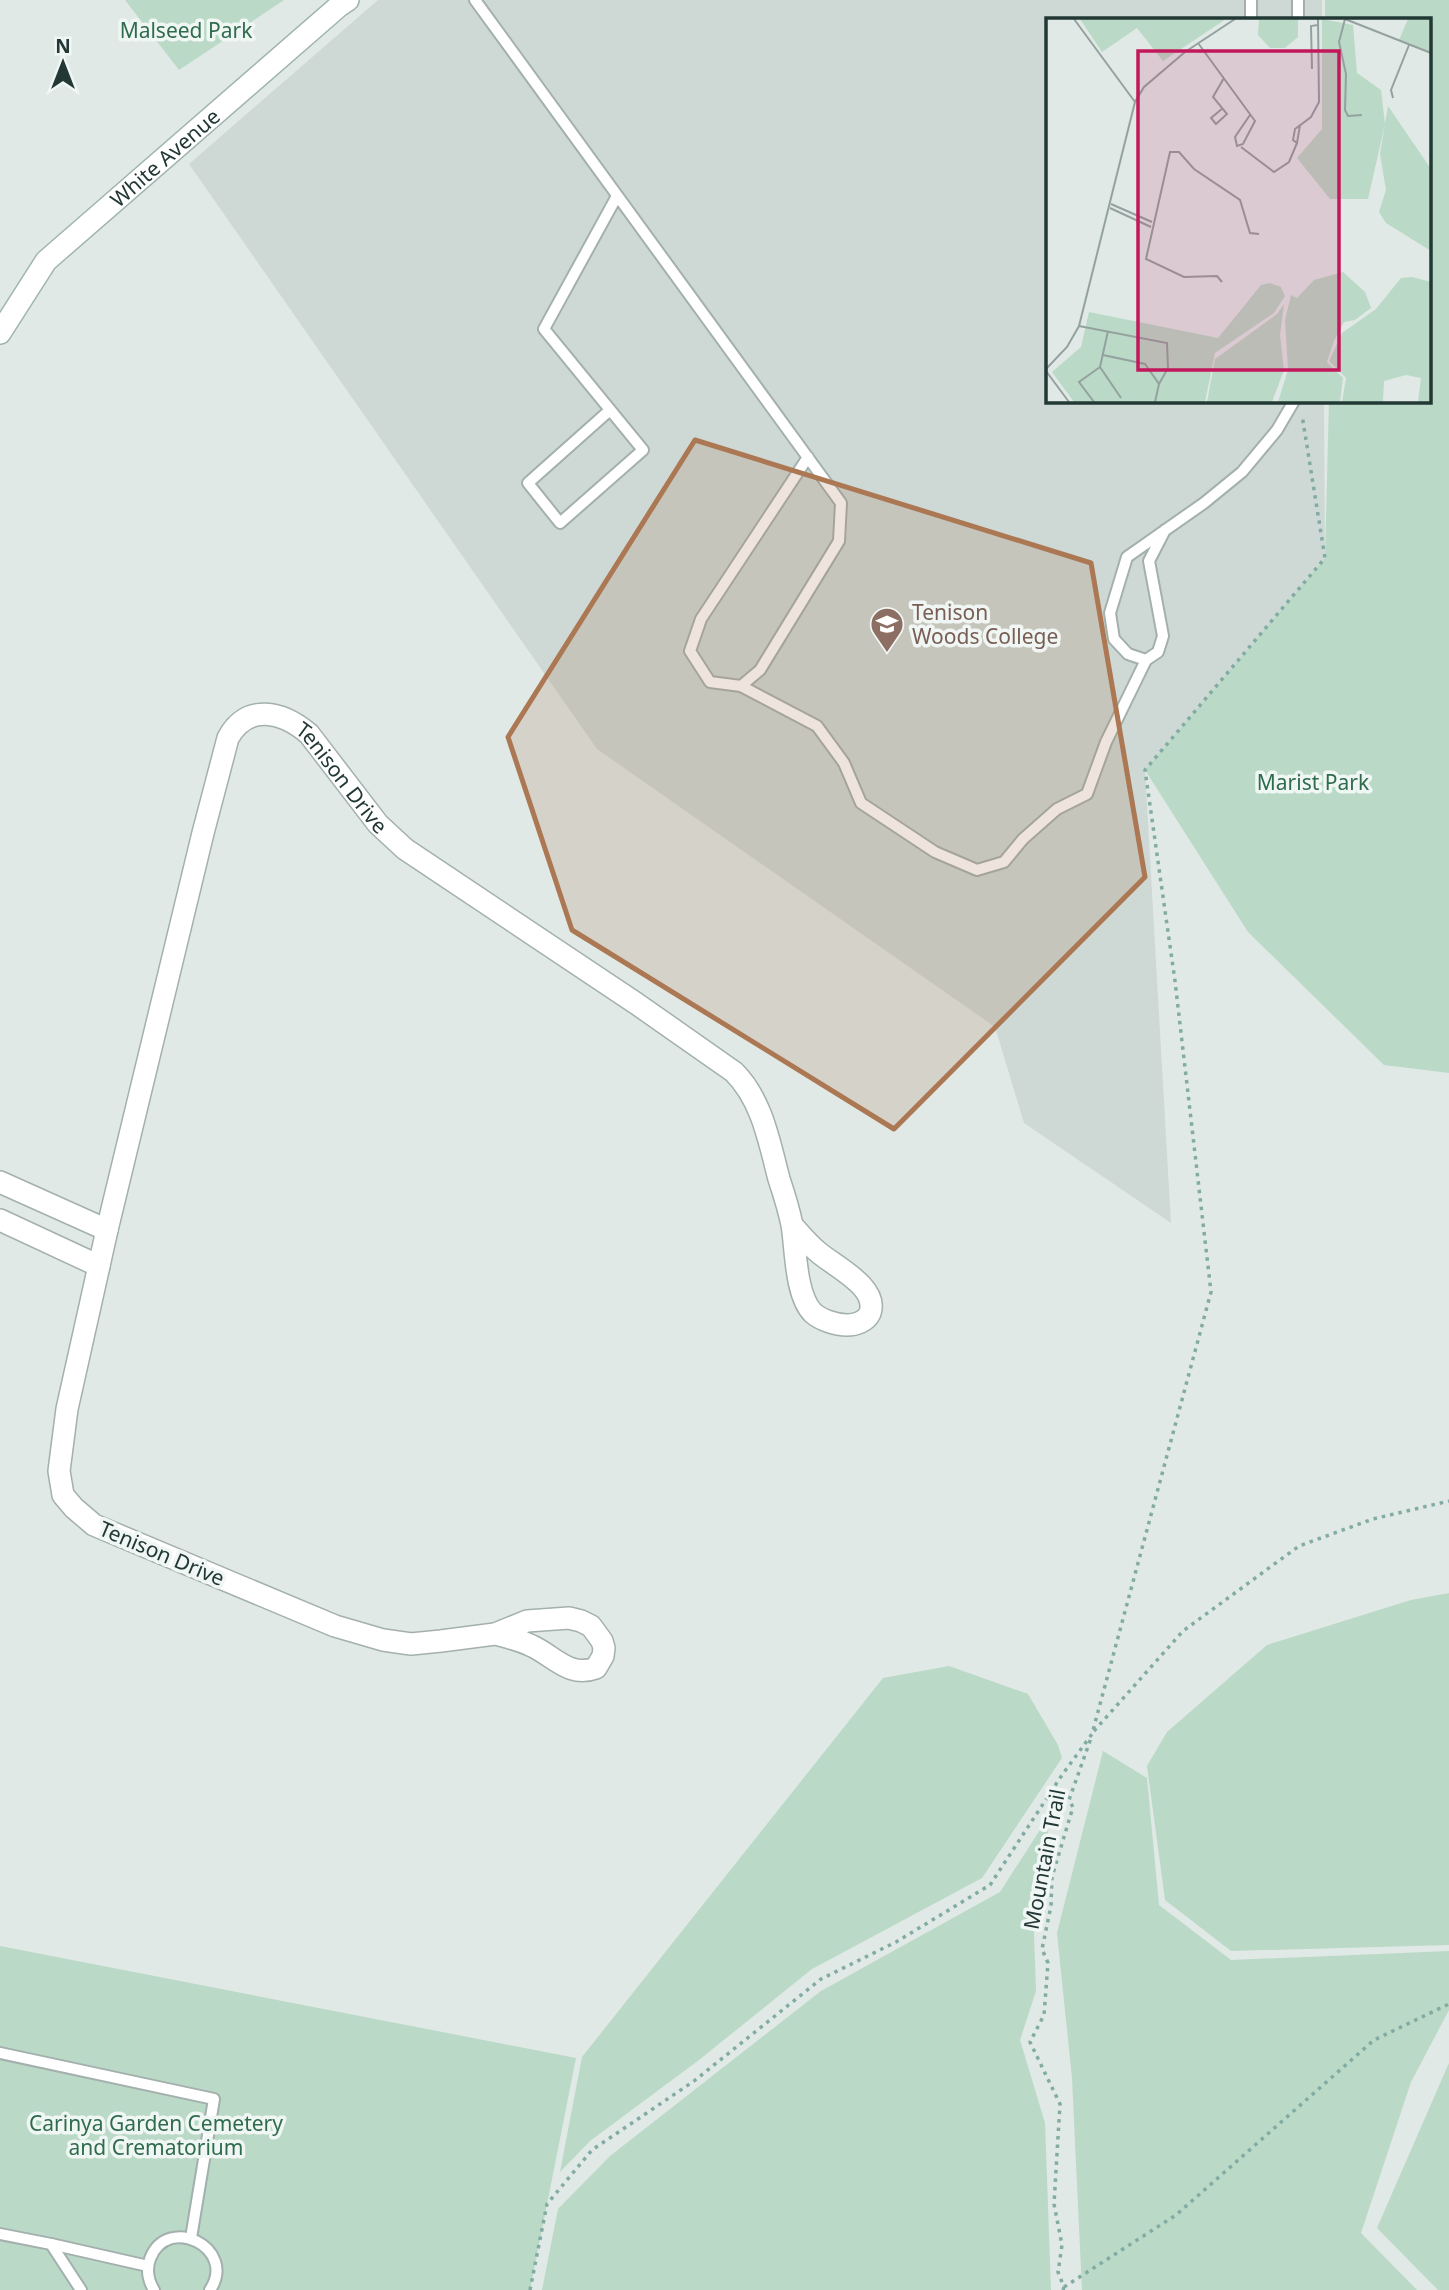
<svg xmlns="http://www.w3.org/2000/svg" width="1449" height="2290" font-family="'Noto Sans',sans-serif">
<style>
.built{fill:#ced9d5}
.green{fill:#bad9c6}
.lines{fill:none;stroke-linecap:round;stroke-linejoin:round}
.service-casing{stroke:#a3b0ad;stroke-width:14}
.minor-casing{stroke:#a3b0ad;stroke-width:24}
.secondary-casing{stroke:#a0b4af;stroke-width:24}
.path{stroke:#82aba3;stroke-width:3.5;stroke-dasharray:3.5 5;stroke-linecap:butt}
.service{stroke:#fff;stroke-width:10}
.minor{stroke:#fff;stroke-width:21}
.secondary{stroke:#fff;stroke-width:21}
.marked{fill:#ac7753;fill-opacity:0.2;stroke:#ac7753;stroke-width:5;stroke-linejoin:round}
.labels{text-anchor:middle;dominant-baseline:central;stroke-width:7;stroke-linejoin:round;paint-order:stroke}
.park-label{font-size:21px;fill:#2f6c4e;stroke:#f0f6f4}
.street-label{font-size:21px;fill:#223835;stroke:#f0f6f4}
.education-label{font-size:21px;fill:#785e54;stroke:#f0f6f4;text-anchor:start}
.inset-road{fill:none;stroke:#94a29f;stroke-width:2}
.view{fill:#c2185b;fill-opacity:0.15;stroke:#c2185b;stroke-width:3.5}
.inset-edge{fill:none;stroke:#223835;stroke-width:3.5}
</style>
<rect width="100%" height="100%" fill="#e0e9e6"/>
<path class="built" d="M378 0H1322V19H1048V401H1324L1325 558 1145 770 1171 1223 1024 1123 995 1027 597 749 189 164Z"/>
<g class="green">
<path d="M125 0H284L179 70Z"/>
<path d="M1325 0H1449V1073L1384 1065 1248 932 1145 770 1325 558 1329 401H1430V19H1325Z"/>
<path d="M1449 1593V1945L1231 1951 1165 1900 1147 1766 1167 1732 1267 1645 1411 1600Z"/>
<path d="M949 1666 1028 1694 1058 1745 1062 1758 982 1878 812 1969 699 2060 590 2141 560 2172 582 2057 883 1678Z"/>
<path d="M1103 1751 1147 1778 1159 1905 1231 1960 1449 1951V2010L1411 2082 1361 2233 1417 2290H1082L1072 2078 1057 1933Z"/>
<path d="M1049 1816 1047 1850 1034 1934 1036 1991 1020 2040 1045 2123 1051 2290H542L558 2209 610 2156 821 1991 1000 1892Z"/>
<path d="M0 1946 576 2058 530 2290H0Z"/>
<path d="M1449 2063V2290H1438L1377 2228Z"/>
</g>
<g class="lines">
<defs>
<g id="service">
<path d="M475 0 841 503 839 541 760 670 741 686 710 682 690 651 701 619 808 457"/>
<path d="M1251 0V19"/>
<path d="M1298 0V19"/>
<path d="M610 410 528 483 560 523 643 450 544 329 617 196"/>
<path d="M1165 530 1149 561 1163 636 1158 652 1146 660 1128 654 1114 639 1110 613 1127 557 1204 503 1242 472 1277 430 1294 401"/>
<path d="M741 686 817 726 844 763 861 803 935 852 977 870 1004 862 1023 839 1057 809 1087 794 1106 742 1146 660"/>
<path d="M0 2053 214 2099 191 2238"/>
<path d="M0 2234 51 2244 81 2290"/>
<path d="M51 2244 148 2266"/>
<path d="M154 2290C148 2280 146 2270 150 2259 167 2213 238 2248 210 2290"/>
</g>
<g id="minor">
<path d="M0 1182 107 1230"/>
<path d="M0 1220 99 1266"/>
<path id="s1" d="M495 1634C507 1637 520 1640 532 1646 554 1656 569 1678 596 1668L603 1656 604 1648 602 1641 591 1626 581 1621 569 1618 527 1621 495 1634 441 1641 411 1644 383 1640 335 1626 94 1525 74 1508 63 1495 59 1471 67 1409 107 1230 203 833 228 738C247 703 282 711 309 734L378 824 405 849 637 1004 734 1072C762 1100 769 1141 779 1179 784 1194 789 1210 792 1225 796 1248 795 1295 813 1313 821 1320 836 1325 847 1325 855 1325 866 1322 870 1313 879 1287 834 1266 818 1252 808 1244 800 1234 792 1225"/>
</g>
<g id="secondary">
<path id="s2" d="M0 333 46 261 339 6 348 0"/>
</g>
</defs>
<use href="#service" class="service-casing"/>
<use href="#minor" class="minor-casing"/>
<use href="#secondary" class="secondary-casing"/>
<g class="path">
<path d="M1094 1731 1183 1631 1299 1546 1373 1519 1449 1501"/>
<path d="M1064 2287 1176 2215 1374 2040 1449 2004"/>
<path d="M530 2290 547 2204 592 2150 694 2081 821 1979 896 1942 990 1885 1062 1775 1092 1734 1211 1292 1175 981 1145 770 1325 558 1302 415"/>
<path d="M1063 2290 1064 2287 1058 2272 1062 2245 1054 2204 1060 2104 1030 2042 1044 2015 1048 1963 1042 1949 1051 1906 1052 1877 1073 1807 1069 1800 1091 1738"/>
</g>
<use href="#service" class="service"/>
<use href="#minor" class="minor"/>
<use href="#secondary" class="secondary"/>
</g>
<path class="marked" d="M695 440 1091 563 1145 877 894 1129 572 930 508 737Z"/>
<defs>
<symbol id="school-pin" viewBox="-11 -11 22 30"><path d="M0 17L-7.5 6A9.5 9.5 0 1 1 7.5 6Z" fill="#8d6e63" stroke="#f0f6f4"/><path d="M0-5L7-2L0 1L-7-2ZM-4 1L0 2.5L4 1V4Q0 6-4 4Z" fill="#fff"/></symbol>
</defs>
<g fill-rule="evenodd">
<use href="#school-pin" x="868" y="605" width="38" height="52"/>
</g>
<g class="labels">
<g class="park-label">
<text x="186" y="30">Malseed Park</text>
<text x="1313" y="782">Marist Park</text>
<text x="156" y="2123">Carinya Garden Cemetery<tspan x="156" dy="24">and Crematorium</tspan></text>
</g>
<g class="street-label">
<text stroke="none"><textPath href="#s2" startOffset="243">White Avenue</textPath></text>
<text stroke="none"><textPath href="#s1" startOffset="1652">Tenison Drive</textPath></text>
<text transform="translate(162 1553) rotate(23)">Tenison Drive</text>
<text transform="translate(1044 1859) rotate(-79)">Mountain Trail</text>
</g>
<g class="education-label">
<text x="912" y="612">Tenison<tspan x="912" dy="24">Woods College</tspan></text>
</g>
</g>
<g transform="translate(1046 18)">
<rect width="385" height="385" fill="#e0e9e6"/>
<path d="M34 1H180L117 43 91 10 56 34ZM213 1H252V19L239 30H224L212 17ZM276 1 307 7 311 55 335 72 339 106 322 181H284L251 140 276 111ZM362 1H385V35L353 22ZM342 88 385 151V233L340 205 333 194 340 172 334 136ZM297 254 319 274 325 290 309 302 298 304 288 323 281 344 297 360 294 384H232L242 352 239 302 245 277 251 280 268 262ZM366 259 385 264V384H372L375 360 360 357 338 363 337 384H296L300 360 283 343 296 315 330 291 355 260ZM224 265 235 269 239 278 228 295 169 335 159 384H28L6 354 35 329 43 294 172 320 215 267ZM238 286 234 317 238 352 226 384H161L169 341 231 296Z" fill="#bad9c6"/>
<path class="inset-road" d="M28 1 89 84M299 1 293 24 300 56 299 92 302 98 316 97M299 1 385 35M152 25 209 103 197 126 191 128 189 119 204 97M266 51 265 8 272 7M347 80 345 72 363 27M177 90 165 100 170 106 181 96 167 79 178 60M254 107 251 125 247 122 249 111 265 99 273 84 272 1M195 129 228 154 243 144 251 125M65 186 106 204M64 190 105 209M176 264 171 258 138 259 100 241 124 134H133L148 151 194 182 204 215 213 216M33 308 121 325 122 350 113 366M62 313 54 349 75 380M57 337 99 346 113 366 109 384M0 351 21 329 33 308 89 84 98 69 139 34 189 1M0 353 23 384M48 384 33 364 54 349"/>
<path class="view" d="M92 33H293V352H92Z"/>
<rect width="385" height="385" class="inset-edge"/>
</g>
<g transform="translate(63 63)" stroke="#f0f6f4" stroke-width="5" paint-order="stroke">
<path d="M0-5L12 26L0 18L-12 26Z" fill="#223835"/>
<text y="-10" font-size="19" font-weight="bold" text-anchor="middle" fill="#223835">N</text>
</g>
</svg>
